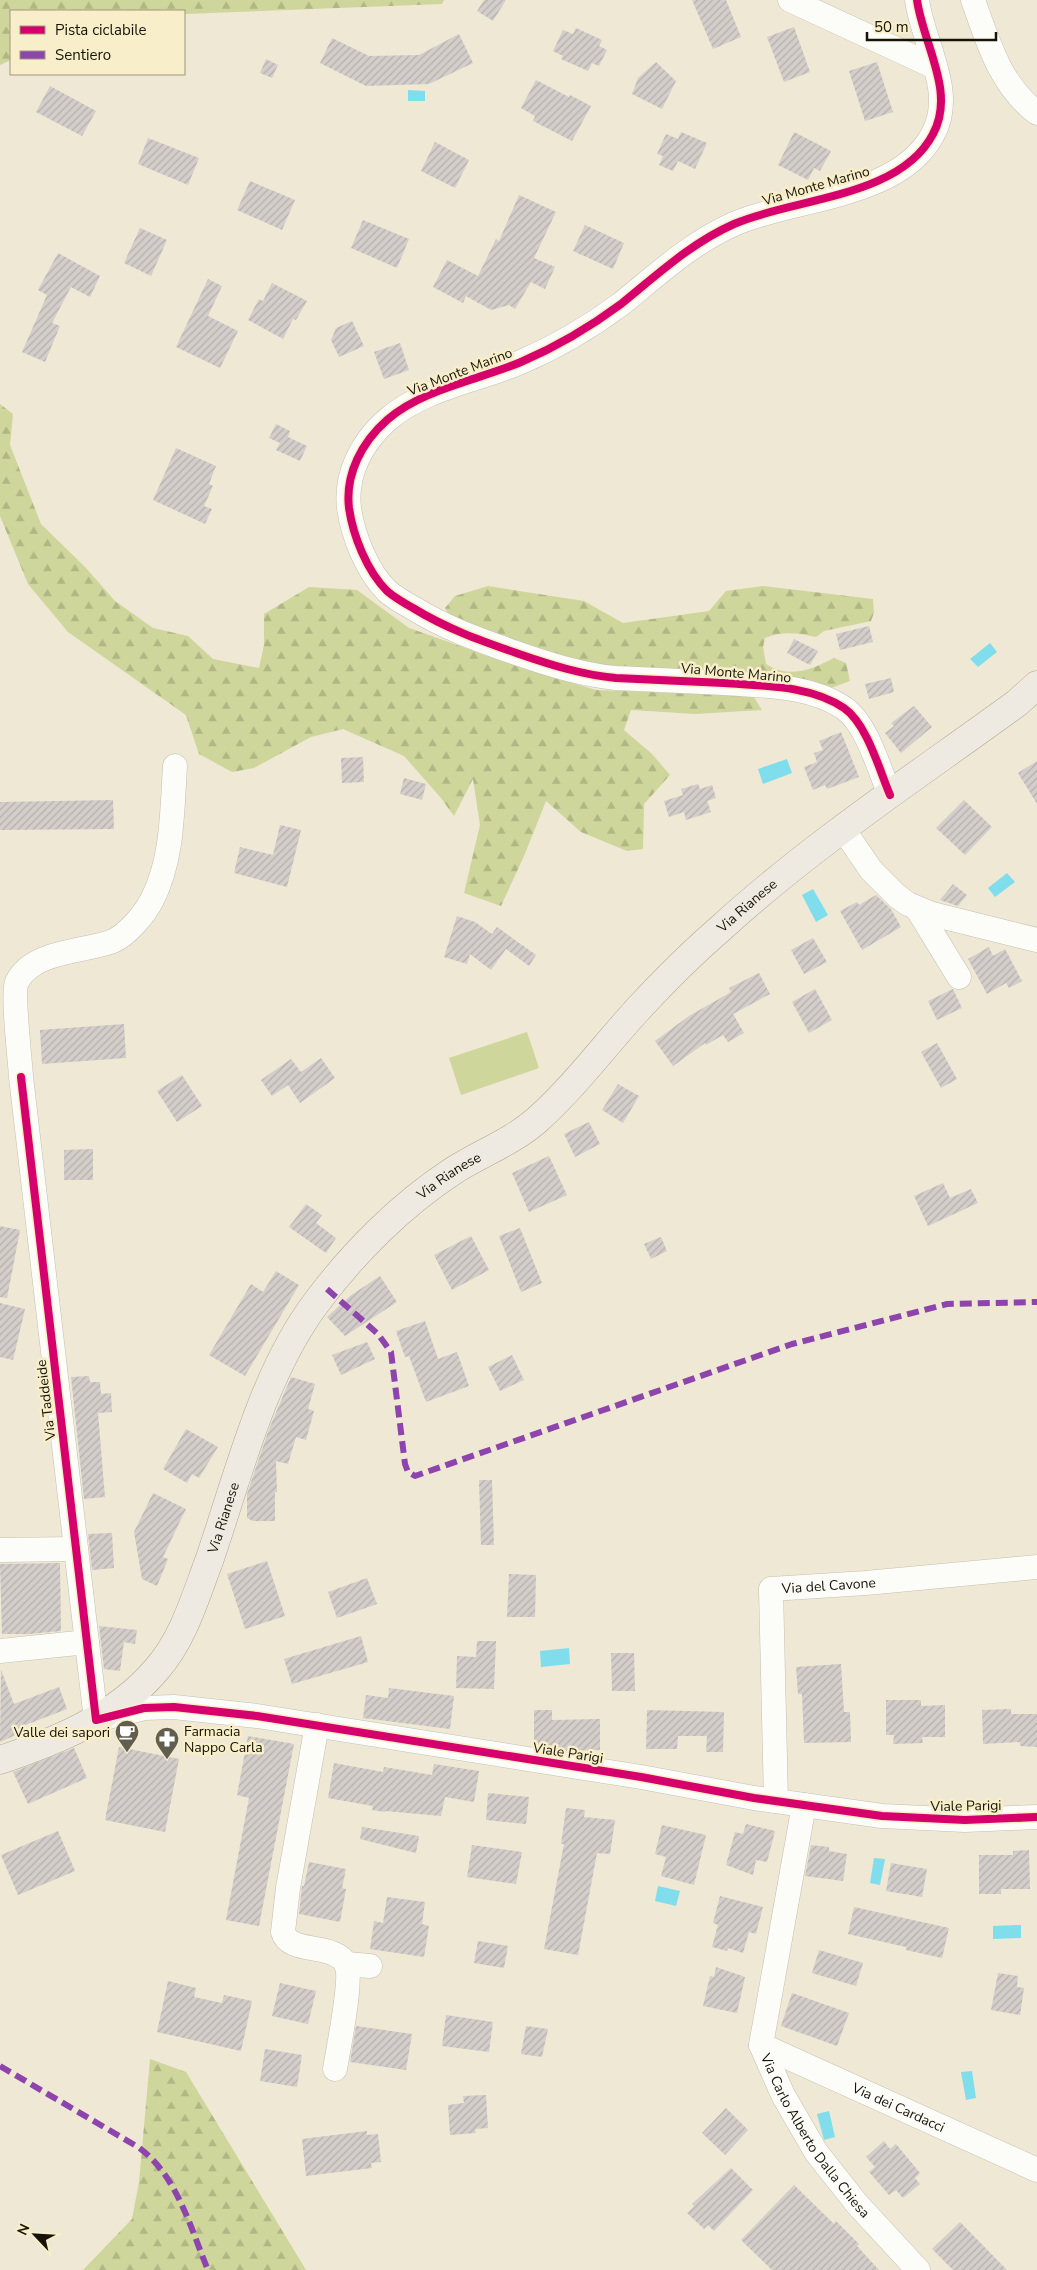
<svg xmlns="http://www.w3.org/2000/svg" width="1037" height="2270" font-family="'Nunito Sans',sans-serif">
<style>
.green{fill:#cfd69b}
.forest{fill:url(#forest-firs)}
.water{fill:#80deec}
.building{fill:url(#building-hatch)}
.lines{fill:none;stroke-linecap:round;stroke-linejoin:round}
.minor-casing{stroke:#c5c0b1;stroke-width:25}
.major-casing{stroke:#b2a793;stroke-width:29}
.minor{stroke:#fcfcf9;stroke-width:24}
.major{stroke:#efeae1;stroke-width:28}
.quiet{stroke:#8e44ad;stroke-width:6;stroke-dasharray:12 6;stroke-linecap:butt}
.cycleway-casing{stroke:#f8eeca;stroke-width:11}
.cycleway{stroke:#d6006c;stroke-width:8}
.labels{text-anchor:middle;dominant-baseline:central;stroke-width:5;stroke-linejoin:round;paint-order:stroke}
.street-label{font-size:14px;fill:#171407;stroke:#f8eeca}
.poi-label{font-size:14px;fill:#171407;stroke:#f8eeca;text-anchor:start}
</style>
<defs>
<pattern id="forest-firs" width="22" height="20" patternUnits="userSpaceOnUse" patternTransform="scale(1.25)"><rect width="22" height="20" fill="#cfd69b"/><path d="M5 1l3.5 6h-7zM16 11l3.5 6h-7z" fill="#b1b784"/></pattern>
<pattern id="building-hatch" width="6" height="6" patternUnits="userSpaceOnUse" patternTransform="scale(1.25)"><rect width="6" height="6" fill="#d4cecb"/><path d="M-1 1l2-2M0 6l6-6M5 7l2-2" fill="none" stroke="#b5b0ad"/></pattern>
</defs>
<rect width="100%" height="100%" fill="#eee8d4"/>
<path class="green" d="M527 1032 539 1068 461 1095 449 1058Z"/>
<g class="forest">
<path d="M0 0H444L442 4 184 14V11H11V60L0 65Z"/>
<path d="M0 404 13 414 10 445 41 524 86 568 115 601 153 628 188 636 213 659 259 668 264 645V614L309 587 357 590 409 628 523 668 596 690 753 696 762 710 695 714 631 710 624 730 652 754 670 775 644 804 643 849 627 851 581 832 546 801 524 856 501 906 464 893 480 825 473 779 454 816 441 798 404 756 343 729 311 737 254 768 232 772 199 754 186 715 68 632 28 584 0 516Z"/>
<path d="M488 586 584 601 623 623 709 611 726 591 763 586 873 599 874 613 871 621 824 631 816 637C797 633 783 631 765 638L763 647 766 664C789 679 811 670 834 658L846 663 850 681 828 689 600 667 509 640 453 621 445 608 455 596Z"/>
<path d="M150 2059 186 2072 306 2270H83L132 2219 139 2182Z"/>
</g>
<g class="water">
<path d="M408 90 425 91V101H408Z"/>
<path d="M990 643 997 652 978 667 970 659Z"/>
<path d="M787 759 792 773 763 784 758 769Z"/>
<path d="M1007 873 1015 882 995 897 988 888Z"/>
<path d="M813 889 828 915 816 922 802 895Z"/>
<path d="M569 1648 570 1664 541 1667 540 1651Z"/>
<path d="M874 1858 885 1859 880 1885 870 1883Z"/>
<path d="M658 1886 680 1891 676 1906 655 1901Z"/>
<path d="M1021 1925V1938L993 1939V1926Z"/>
<path d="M972 2071 976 2098 966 2100 961 2072Z"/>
<path d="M829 2111 835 2137 824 2140 817 2114Z"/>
</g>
<g class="building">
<path d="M484 0H506L493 21 477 11Z"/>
<path d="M692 0H726L741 37 713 49Z"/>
<path d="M794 27 810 72 784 82 767 37Z"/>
<path d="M576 28 602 40 599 46 607 50 599 66 592 63 588 71 561 59 563 56 553 51 563 30 573 34Z"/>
<path d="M459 34 473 63 429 84 366 86 320 63 332 38 369 56 419 55Z"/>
<path d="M266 59 278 65 272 78 260 73Z"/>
<path d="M656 62 676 81 662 109 632 94 638 78Z"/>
<path d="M877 62 893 112 865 121 849 71Z"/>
<path d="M536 80 569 97 570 95 591 106 572 141 533 121 535 116 521 108Z"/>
<path d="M50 86 96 111 82 136 36 112Z"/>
<path d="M681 132 707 143 695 169 678 161 673 171 659 165 663 156 657 154 666 134 678 139Z"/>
<path d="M794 132 831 151 820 171 814 168 808 180 778 165Z"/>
<path d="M148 138 199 158 188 185 138 164Z"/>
<path d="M435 142 469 160 455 188 421 171Z"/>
<path d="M250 181 295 200 282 230 237 210Z"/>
<path d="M519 195 556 212 534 258 555 267 545 289 531 282 515 309 509 305 491 310 466 296 463 303 433 287 447 260 478 276 496 239 499 241Z"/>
<path d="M363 220 409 239 397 268 351 248Z"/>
<path d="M585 225 624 243 613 269 573 251Z"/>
<path d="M140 228 167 240 151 276 124 263Z"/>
<path d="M58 253 100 276 90 297 71 287 52 323 60 326 45 362 22 352 47 295 38 290Z"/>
<path d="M208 279 222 286 208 316 238 331 220 368 176 347Z"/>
<path d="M272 283 307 301 296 320 293 319 283 339 248 320 259 299 263 301Z"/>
<path d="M352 321 364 346 339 357 331 340 336 328Z"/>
<path d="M400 343 409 370 384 379 374 352Z"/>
<path d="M276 424 290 431 288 437 307 446 300 461 276 450 280 443 269 438Z"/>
<path d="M176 448 216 466 209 484 213 486 204 506 212 509 205 524 153 500Z"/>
<path d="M869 626 873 642 840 650 836 634Z"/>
<path d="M794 639 818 651 810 665 787 653Z"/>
<path d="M891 678 894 692 869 699 865 684Z"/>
<path d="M914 706 932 727 901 753 885 733 894 726 891 723Z"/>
<path d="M841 732 859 777 827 789 825 785 813 790 804 767 817 762 814 753 823 750 819 741Z"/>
<path d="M363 757 364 782 342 783 341 758Z"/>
<path d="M1037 761V804L1018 773Z"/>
<path d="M404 778 426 784 422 800 400 794Z"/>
<path d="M698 784 700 789 712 785 716 798 707 801 711 812 686 820 684 812 669 817 664 801 683 795 681 789Z"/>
<path d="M113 800 114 829 0 830V802Z"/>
<path d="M964 800 992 827 965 855 936 828Z"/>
<path d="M280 825 301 830 287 887 234 873 240 847 273 855Z"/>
<path d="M953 884 967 895 958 906 940 900Z"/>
<path d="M876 895 891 909 901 927 862 950 840 911 857 902 859 905Z"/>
<path d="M457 916 475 922 492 934 497 927 536 955 529 966 506 949 491 970 470 954 467 964 444 957Z"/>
<path d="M813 938 827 962 804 974 791 950Z"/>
<path d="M989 947 993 956 1005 949 1022 981 1009 988 1006 983 987 994 968 959Z"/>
<path d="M759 973 770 994 733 1014 744 1033 728 1042 723 1035 706 1045 705 1043 673 1066 655 1041 689 1016 731 992 729 988Z"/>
<path d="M815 989 832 1020 809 1033 792 1002Z"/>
<path d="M953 989 962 1008 937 1020 928 1001Z"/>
<path d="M124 1024 126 1058 42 1064 40 1030Z"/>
<path d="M937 1043 957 1079 941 1088 921 1052Z"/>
<path d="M321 1058 335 1078 300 1103 288 1085 272 1096 261 1080 291 1059 301 1072Z"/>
<path d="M182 1075 202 1106 177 1122 157 1091Z"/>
<path d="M618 1084 639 1096 623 1123 602 1110Z"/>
<path d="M589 1122 600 1144 575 1157 564 1134Z"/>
<path d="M93 1149V1180H64V1150Z"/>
<path d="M549 1156 567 1195 529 1212 512 1173Z"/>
<path d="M943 1183 950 1198 971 1189 978 1203 928 1226 914 1196Z"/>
<path d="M306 1204 322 1215 316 1223 336 1238 326 1253 289 1227Z"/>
<path d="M0 1226 20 1230 7 1298 0 1297Z"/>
<path d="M520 1228 542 1283 521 1292 499 1236Z"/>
<path d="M471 1236 489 1270 452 1290 434 1255Z"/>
<path d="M661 1237 667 1251 651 1259 644 1244Z"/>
<path d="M276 1271 299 1285 245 1376 209 1355 251 1284 263 1292Z"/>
<path d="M380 1276 397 1302 345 1336 327 1317 350 1296Z"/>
<path d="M0 1303 25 1309 13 1360 0 1357Z"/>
<path d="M425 1321 438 1359 457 1352 469 1386 426 1402 409 1356 405 1357 396 1331Z"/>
<path d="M367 1342 375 1359 341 1375 332 1355Z"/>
<path d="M512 1355 524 1380 500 1391 488 1367Z"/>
<path d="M89 1376 90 1382H100L101 1394 111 1393 112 1412 98 1413 105 1497 84 1499 71 1377Z"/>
<path d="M291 1377 315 1384 308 1409 314 1411 306 1440 296 1437 288 1464 276 1461 277 1492H275V1521H253L247 1518V1494L269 1429Z"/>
<path d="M186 1429 218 1447 199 1478 192 1474 187 1483 163 1469Z"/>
<path d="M479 1480H492L494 1545H481Z"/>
<path d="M153 1493 186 1509 163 1557 168 1559 157 1586 142 1579 134 1532Z"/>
<path d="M112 1533 114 1568 92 1570 88 1534Z"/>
<path d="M267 1561 285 1616 245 1629 227 1574Z"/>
<path d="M60 1563 61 1631 29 1634H2L0 1564Z"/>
<path d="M509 1574 536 1575 535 1617H507Z"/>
<path d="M367 1578 377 1604 337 1618 328 1592Z"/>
<path d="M99 1626 137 1630 135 1644 124 1642 120 1671 104 1669Z"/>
<path d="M361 1636 368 1662 292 1684 284 1659Z"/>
<path d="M477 1641H496L494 1689 456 1688 457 1656 476 1657Z"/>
<path d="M611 1653H634L635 1691H612Z"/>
<path d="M841 1664 844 1712H850L851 1742 804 1743 802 1694H798L796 1667Z"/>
<path d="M1 1670 14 1704 59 1687 67 1709 23 1726 25 1731 0 1742Z"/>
<path d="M389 1688 454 1696 450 1729 363 1718 366 1695 388 1698Z"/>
<path d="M886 1700H921V1706L945 1705V1737H922L923 1743 893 1744 894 1735H886Z"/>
<path d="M1011 1709V1714H1037V1747L1020 1746V1742L983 1744 982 1710Z"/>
<path d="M534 1710H552V1720L600 1719V1750L563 1751 534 1746Z"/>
<path d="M647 1710 724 1712 723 1752H706L707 1736H678L677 1749H646Z"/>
<path d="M248 1736 294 1744 259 1926 226 1920 249 1798 237 1795Z"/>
<path d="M119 1747 179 1759 165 1832 105 1820Z"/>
<path d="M74 1748 87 1778 28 1804 13 1772Z"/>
<path d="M334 1763 383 1772 384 1767 432 1775 434 1764 479 1771 474 1802 445 1797 441 1816 385 1811V1812L372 1810 373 1806 328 1798Z"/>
<path d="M488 1793 529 1797 526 1824 486 1820Z"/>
<path d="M566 1808 585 1810 584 1817 615 1820 610 1854 597 1853 578 1955 544 1949 564 1844H561Z"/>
<path d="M746 1824 775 1831 767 1862 756 1860 753 1875 726 1865 735 1832 743 1834Z"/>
<path d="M662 1825 706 1835 694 1885 661 1876 666 1857 655 1854Z"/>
<path d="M362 1827 419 1836 416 1853 360 1839Z"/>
<path d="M58 1831 75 1871 18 1895 1 1855Z"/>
<path d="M472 1845 522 1852 516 1884 467 1877Z"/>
<path d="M811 1845 829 1847V1851L847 1854 843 1881 805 1876Z"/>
<path d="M1029 1850 1030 1889H1001V1894H979V1855H1013V1851Z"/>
<path d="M309 1862 346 1869 342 1888 346 1889 340 1922 299 1914 302 1886H304Z"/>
<path d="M891 1863 927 1869 922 1897 886 1891Z"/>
<path d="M720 1896 763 1907 756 1934 749 1932 743 1953 728 1948 727 1951 712 1947 718 1925 713 1923Z"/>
<path d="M387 1897 425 1902 422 1924 429 1926 424 1957 370 1949 374 1921 383 1923Z"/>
<path d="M854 1907 949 1928 942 1958 906 1950V1947L848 1934Z"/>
<path d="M478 1941 508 1946 504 1968 474 1963Z"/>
<path d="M819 1950 863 1963 856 1986 812 1973Z"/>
<path d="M716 1967 745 1977 737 2013 703 2006 710 1976 714 1977Z"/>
<path d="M998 1973 1018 1976 1017 1987 1024 1988 1020 2015 991 2010Z"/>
<path d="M168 1981 196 1988 194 1997 222 2003 224 1995 252 2001 241 2051 157 2032Z"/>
<path d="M280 1983 316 1991 308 2024 272 2016Z"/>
<path d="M792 1993 849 2013 837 2046 781 2026Z"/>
<path d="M446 2015 493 2022 489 2052 442 2046Z"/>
<path d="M356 2026 412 2034 406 2070 350 2062Z"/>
<path d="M526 2026 548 2029 542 2057 521 2054Z"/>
<path d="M265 2049 302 2055 297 2087 260 2081Z"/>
<path d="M486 2095 488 2128 475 2129 476 2133 450 2135 448 2105 464 2103 463 2096Z"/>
<path d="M726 2108 748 2130 725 2155 702 2133Z"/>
<path d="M367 2131V2135L378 2134 381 2162 371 2163 372 2168 306 2176 302 2139Z"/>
<path d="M884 2141 890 2149 896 2144 920 2173 915 2178 920 2184 903 2198 896 2190 889 2195 869 2172 875 2167 866 2157Z"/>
<path d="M731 2168 753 2190 714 2231 708 2225 704 2229 687 2213 694 2206 692 2204Z"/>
<path d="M794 2185 834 2224 836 2221 859 2244 857 2246 879 2270H772L741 2240Z"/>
<path d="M960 2222 1007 2270H953L932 2249Z"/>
</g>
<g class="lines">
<defs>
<g id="minor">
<path d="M790 0 935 67"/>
<path d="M973 0C988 42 1000 85 1037 113"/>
<path d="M175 766C172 811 173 859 152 900 144 915 128 934 113 941 86 952 32 950 17 982 12 993 20 1059 21 1077L96 1720 144 1708 174 1707 257 1716 641 1777 754 1798 882 1816 965 1820 1037 1817"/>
<path d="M890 795C879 769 867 724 844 708 810 685 763 686 724 683 688 681 652 680 616 678 583 675 551 665 519 654 482 641 447 629 413 608 404 603 395 598 387 591 367 571 353 536 349 508 345 474 362 442 387 420 422 389 479 380 521 362 556 347 590 327 621 304 657 275 691 243 734 224 793 198 900 198 933 134 956 92 923 44 917 0"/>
<path d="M843 829 871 870 897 896 908 904 932 914 1037 940"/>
<path d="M918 910 959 977"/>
<path d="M0 1550 76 1549"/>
<path d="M0 1651 87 1642"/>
<path d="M317 1725 288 1888 283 1932C289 1955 334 1942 346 1964 353 1978 338 2050 335 2069"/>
<path id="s1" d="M776 1801 771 1589 866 1583 1037 1567"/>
<path id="s2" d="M804 1805 761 2045 783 2095 816 2152 857 2204 918 2270"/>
<path d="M346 1964 370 1966"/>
<path id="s3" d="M761 2045 1037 2170"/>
</g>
<g id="major">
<path id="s4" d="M0 1760C57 1741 116 1717 156 1670 183 1640 195 1598 209 1561 238 1477 262 1375 316 1303 353 1253 401 1205 453 1171 481 1153 512 1142 537 1120 575 1086 605 1045 639 1008 665 980 692 953 721 928 813 844 917 776 1017 703L1037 685"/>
</g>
</defs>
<use href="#minor" class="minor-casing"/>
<use href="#major" class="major-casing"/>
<use href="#minor" class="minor"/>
<use href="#major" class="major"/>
<g class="quiet">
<path d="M327 1289 378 1334 391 1352 405 1464 408 1472 415 1476 792 1344 947 1304 1037 1302"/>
<path d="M0 2066 138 2147C177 2175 190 2227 208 2270"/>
</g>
<defs>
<g id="cycleway">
<path d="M890 795C879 769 867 724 844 708 810 685 763 686 724 683 688 681 652 680 616 678 583 675 551 665 519 654 482 641 447 629 413 608 404 603 395 598 387 591 367 571 353 536 349 508 345 474 362 442 387 420 422 389 479 380 521 362 556 347 590 327 621 304 657 275 691 243 734 224 793 198 900 198 933 134 956 92 923 44 917 0"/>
<path d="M21 1077 96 1720 144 1708 174 1707 257 1716 641 1777 754 1798 882 1816 965 1820 1037 1817"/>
</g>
</defs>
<use href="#cycleway" class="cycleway-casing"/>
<use href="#cycleway" class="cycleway"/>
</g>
<defs>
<symbol id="cafe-pin" viewBox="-11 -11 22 30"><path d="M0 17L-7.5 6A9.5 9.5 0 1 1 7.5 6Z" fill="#625e4f" stroke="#f8eeca"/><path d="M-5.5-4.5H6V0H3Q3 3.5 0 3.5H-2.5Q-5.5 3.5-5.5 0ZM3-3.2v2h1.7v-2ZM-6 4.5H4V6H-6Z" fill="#fff"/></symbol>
<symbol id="pharmacy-pin" viewBox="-11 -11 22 30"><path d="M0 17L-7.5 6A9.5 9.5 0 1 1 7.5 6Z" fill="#625e4f" stroke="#f8eeca"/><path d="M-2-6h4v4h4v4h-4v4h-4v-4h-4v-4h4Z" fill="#fff"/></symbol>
</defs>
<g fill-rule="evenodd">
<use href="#cafe-pin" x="113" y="1718" width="28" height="38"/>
<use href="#pharmacy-pin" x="153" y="1725" width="28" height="38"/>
</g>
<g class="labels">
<g class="street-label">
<text transform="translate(816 186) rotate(-16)">Via Monte Marino</text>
<text transform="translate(460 372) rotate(-21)">Via Monte Marino</text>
<text transform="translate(736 673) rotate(5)">Via Monte Marino</text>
<text stroke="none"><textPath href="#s4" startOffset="1175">Via Rianese</textPath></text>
<text stroke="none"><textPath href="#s4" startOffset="770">Via Rianese</textPath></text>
<text transform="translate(46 1400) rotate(-97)">Via Taddeide</text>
<text stroke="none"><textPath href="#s4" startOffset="350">Via Rianese</textPath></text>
<text stroke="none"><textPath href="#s1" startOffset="270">Via del Cavone</textPath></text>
<text transform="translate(568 1753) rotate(9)">Viale Parigi</text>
<text transform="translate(966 1806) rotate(-1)">Viale Parigi</text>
<text stroke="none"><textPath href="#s3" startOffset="151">Via dei Cardacci</textPath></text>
<text stroke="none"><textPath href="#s2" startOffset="350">Via Carlo Alberto Dalla Chiesa</textPath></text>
</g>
<g class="poi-label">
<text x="184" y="1731">Farmacia<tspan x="184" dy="16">Nappo Carla</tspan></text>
<text x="110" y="1732" text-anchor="end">Valle dei sapori</text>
</g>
</g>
<rect x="10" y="10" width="175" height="65" fill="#f8eeca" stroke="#9e977c"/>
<rect x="20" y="26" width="25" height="8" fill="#d6006c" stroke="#9e977c"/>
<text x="55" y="35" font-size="15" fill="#171407">Pista ciclabile</text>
<rect x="20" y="51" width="25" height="8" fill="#8e44ad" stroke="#9e977c"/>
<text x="55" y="60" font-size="15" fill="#171407">Sentiero</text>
<g transform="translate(35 2235) rotate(295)" stroke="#f8eeca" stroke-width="4" paint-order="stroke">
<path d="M0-4L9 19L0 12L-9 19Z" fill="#171407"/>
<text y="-8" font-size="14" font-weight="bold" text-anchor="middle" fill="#171407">N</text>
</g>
<path d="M867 32v8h129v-8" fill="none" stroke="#171407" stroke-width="2.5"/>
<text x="874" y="32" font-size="15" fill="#171407" stroke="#f8eeca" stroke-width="4" paint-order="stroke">50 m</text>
</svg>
